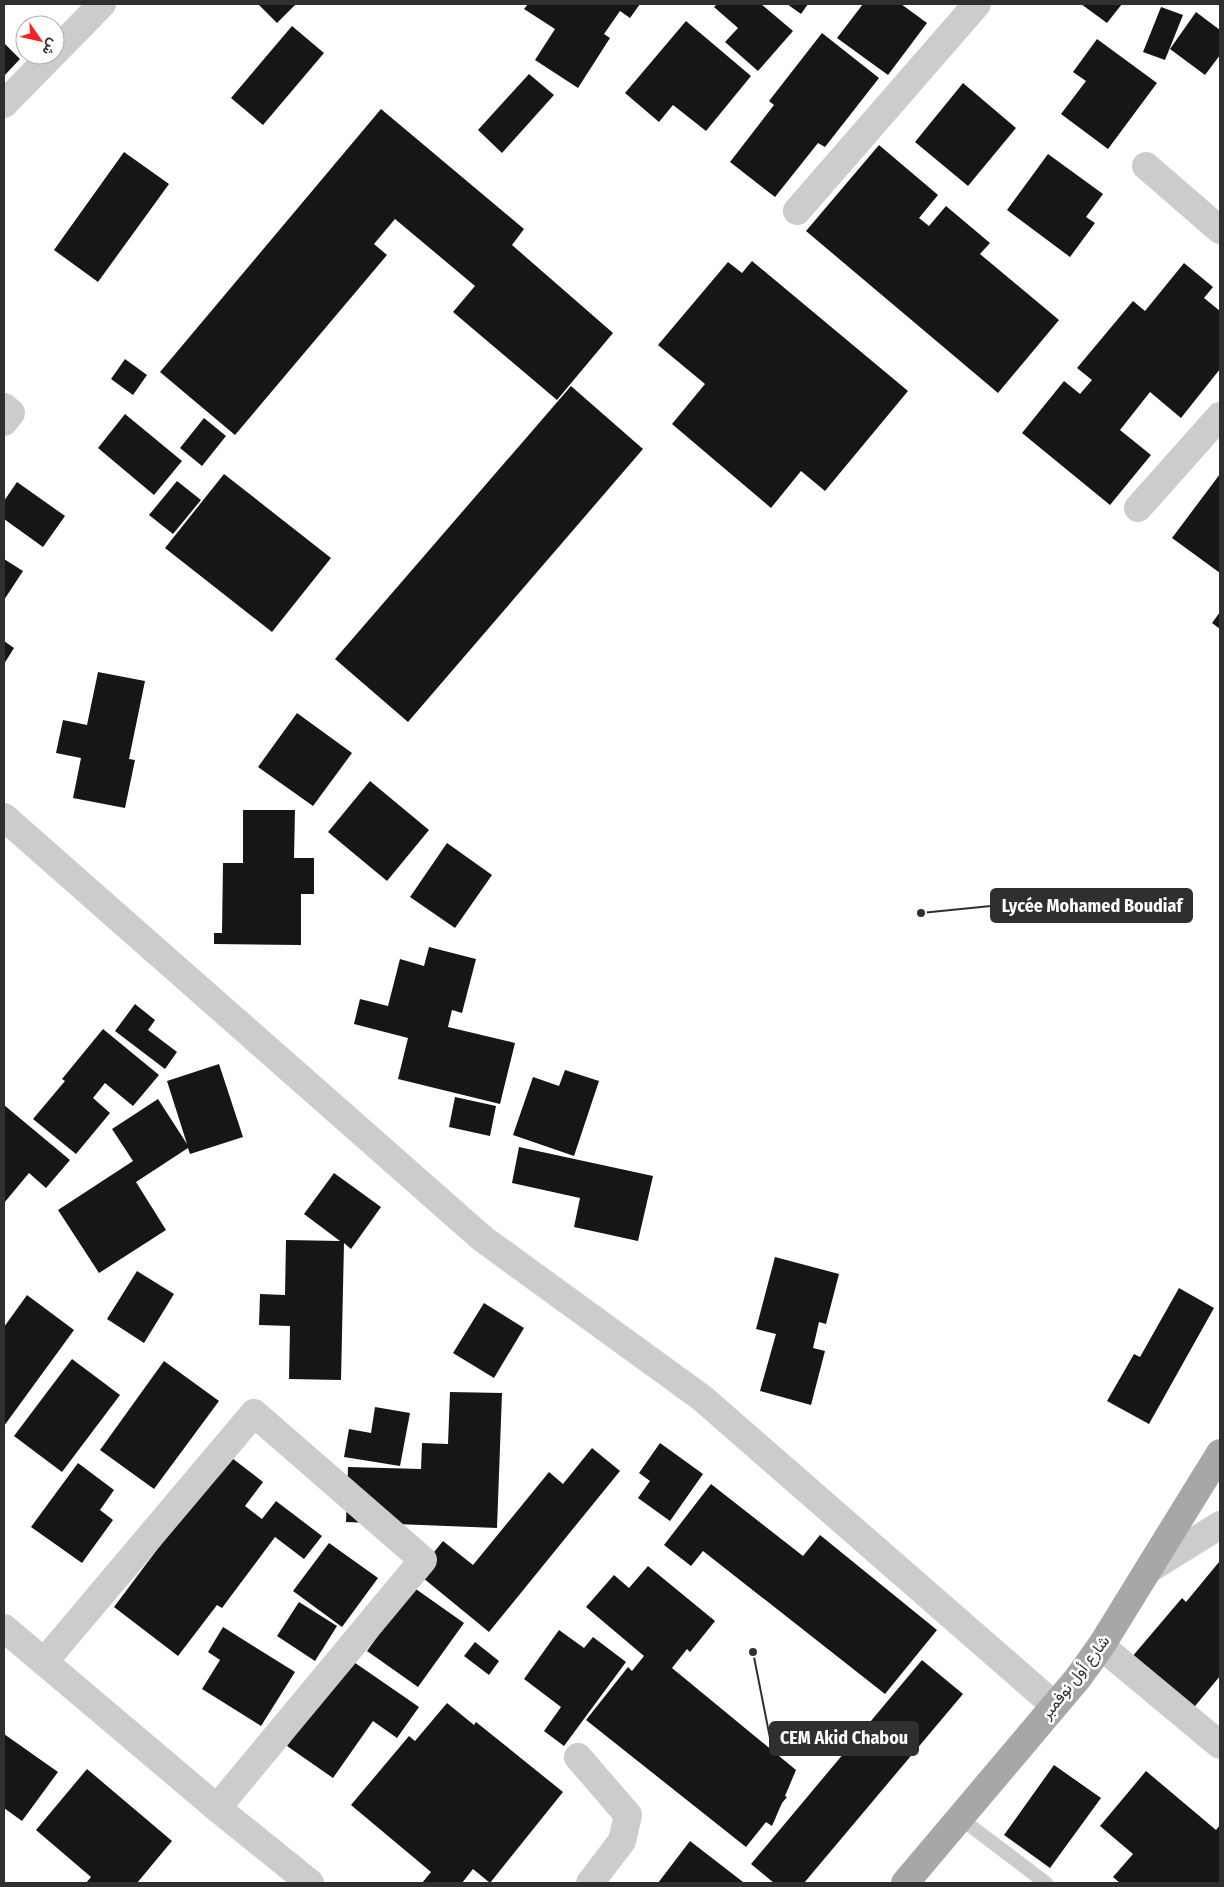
<svg xmlns="http://www.w3.org/2000/svg" width="1224" height="1887" font-family="'Fira Sans Condensed',Vazirmatn,sans-serif">
<style>
.building{fill:#161616}
.lines{fill:none;stroke-linecap:round;stroke-linejoin:round}
.service{stroke:#ccc;stroke-width:14}
.minor{stroke:#ccc;stroke-width:28}
.primary{stroke:#a7a7a7;stroke-width:28}
.labels{text-anchor:middle;dominant-baseline:central;stroke-width:5;stroke-linejoin:round;paint-order:stroke}
.street-label{font-size:16px;fill:#2f2f2f;stroke:#fff}
.leader{fill:none;stroke:#2f2f2f;stroke-width:2}
.callout-dot{fill:#2f2f2f;stroke:#fff;stroke-width:2}
.callout{fill:#2f2f2f;stroke:#2f2f2f;stroke-width:2}
.callout-label{font-size:18px;text-anchor:middle;font-weight:bold;fill:#fff}
</style>
<rect width="100%" height="100%" fill="#fff"/>
<g class="building">
<path d="M258 4H296L277 23Z"/>
<path d="M528 4H640L630 18 620 11 604 34 610 38 578 88 535 60 555 29 524 9Z"/>
<path d="M717 4H761L793 31 758 71 725 42 738 28 714 7Z"/>
<path d="M787 4H808L801 14Z"/>
<path d="M863 4H901L927 23 888 75 837 38Z"/>
<path d="M1081 4H1122L1107 23Z"/>
<path d="M1161 7 1183 15 1165 60 1143 52Z"/>
<path d="M1196 12 1220 30V55L1205 75 1170 49Z"/>
<path d="M686 21 751 76 706 131 673 105 659 122 625 93Z"/>
<path d="M292 26 324 53 263 125 231 98Z"/>
<path d="M822 33 879 78 825 147 818 143 775 197 730 162 774 105 769 101Z"/>
<path d="M1097 39 1157 83 1108 149 1061 114 1086 81 1073 72Z"/>
<path d="M4 43 20 59 4 76Z"/>
<path d="M529 74 554 95 502 153 478 130Z"/>
<path d="M963 83 1016 128 968 186 915 142Z"/>
<path d="M381 109 524 229 512 245 613 333 557 400 453 312 475 286 395 219 374 244 387 255 235 435 160 372Z"/>
<path d="M879 145 938 195 919 218 929 226 946 206 990 243 980 254 1059 320 998 393 806 231Z"/>
<path d="M124 152 169 184 98 282 54 250Z"/>
<path d="M1048 154 1103 194 1086 217 1095 223 1070 257 1007 210Z"/>
<path d="M752 261 908 391 825 491 801 471 771 508 672 424 705 384 658 345 728 262 742 273Z"/>
<path d="M1184 263 1213 287 1204 298 1220 311V369L1181 418 1150 392 1120 430 1151 455 1110 505 1022 433 1064 381 1080 394 1092 380 1077 368 1133 301 1145 311Z"/>
<path d="M125 359 147 375 133 395 111 379Z"/>
<path d="M571 386 643 449 408 722 335 659Z"/>
<path d="M125 414 182 461 154 495 98 448Z"/>
<path d="M204 418 226 436 202 466 180 448Z"/>
<path d="M224 474 331 558 272 632 165 548Z"/>
<path d="M1220 474V573L1172 538Z"/>
<path d="M177 481 201 500 173 534 149 515Z"/>
<path d="M17 482 65 516 43 547 4 519V501Z"/>
<path d="M4 559 23 571 4 600Z"/>
<path d="M1220 612V629L1212 623Z"/>
<path d="M4 641 14 648 4 664Z"/>
<path d="M98 672 145 681 129 759 135 760 125 808 73 798 81 758 56 753 63 720 87 725Z"/>
<path d="M297 713 352 753 313 806 258 767Z"/>
<path d="M370 781 429 830 387 881 328 832Z"/>
<path d="M243 810H295L294 858H314V894H301V945L214 944V933H222L223 863H243Z"/>
<path d="M447 843 492 875 455 928 410 897Z"/>
<path d="M429 947 476 959 462 1013 452 1010 448 1027 515 1043 500 1104 398 1079 408 1038 354 1024 360 999 388 1006 400 959 424 966Z"/>
<path d="M135 1004 155 1020 148 1030 177 1052 165 1069 115 1031Z"/>
<path d="M103 1029 159 1075 133 1106 105 1083 93 1098 110 1113 76 1154 33 1119 65 1081 62 1079Z"/>
<path d="M219 1064 243 1137 190 1154 188 1148 136 1182 166 1230 99 1273 58 1210 133 1161 112 1129 158 1099 187 1144 167 1081Z"/>
<path d="M565 1070 599 1081 574 1156 513 1135 533 1077 559 1086Z"/>
<path d="M455 1097 496 1106 490 1136 449 1127Z"/>
<path d="M4 1105 70 1160 46 1188 29 1173 4 1203Z"/>
<path d="M519 1147 653 1176 638 1241 574 1227 580 1198 512 1183Z"/>
<path d="M334 1173 381 1207 351 1249 344 1243 341 1380 289 1379 290 1326 259 1325 260 1294 285 1295 286 1240 340 1241 304 1214Z"/>
<path d="M775 1257 839 1274 826 1324 819 1322 813 1348 825 1351 811 1405 760 1391 776 1334 756 1329Z"/>
<path d="M137 1271 174 1294 144 1343 107 1319Z"/>
<path d="M1179 1288 1214 1308 1149 1424 1107 1401 1134 1354 1140 1357Z"/>
<path d="M27 1295 74 1330 4 1426V1327Z"/>
<path d="M484 1303 524 1328 494 1378 453 1353Z"/>
<path d="M72 1359 120 1395 62 1472 14 1436Z"/>
<path d="M164 1361 219 1401 154 1489 100 1450Z"/>
<path d="M450 1392 502 1393 497 1528 346 1522 348 1467 421 1469 422 1443 448 1444Z"/>
<path d="M375 1407 410 1413 400 1466 344 1457 349 1429 371 1433Z"/>
<path d="M660 1443 703 1474 670 1521 638 1498 650 1481 639 1473Z"/>
<path d="M592 1448 620 1471 489 1632 417 1573 443 1541 473 1565 549 1472 563 1484Z"/>
<path d="M228 1455 263 1482 245 1506 262 1519 276 1501 322 1536 304 1559 275 1537 222 1608 217 1605 178 1656 114 1607Z"/>
<path d="M78 1463 114 1490 100 1510 113 1520 82 1563 31 1527Z"/>
<path d="M711 1484 803 1556 820 1535 937 1630 885 1694 703 1551 691 1566 664 1545Z"/>
<path d="M329 1543 378 1578 342 1627 293 1591Z"/>
<path d="M1219 1562 1220 1564V1676L1181 1723 1120 1671 1182 1598 1186 1602Z"/>
<path d="M648 1566 715 1621 690 1652 687 1649 672 1668 796 1770 785 1796 787 1797 782 1803 772 1826 766 1822 746 1847 586 1720 628 1667 632 1671 644 1656 586 1607 614 1575 629 1588Z"/>
<path d="M413 1587 464 1623 418 1687 367 1651Z"/>
<path d="M299 1602 337 1626 315 1661 277 1636Z"/>
<path d="M223 1627 295 1672 261 1726 202 1689 220 1660 208 1652Z"/>
<path d="M559 1630 584 1648 593 1637 626 1662 564 1746 544 1731 561 1707 524 1679Z"/>
<path d="M475 1642 499 1661 489 1675 464 1656Z"/>
<path d="M348 1658 419 1707 397 1738 373 1721 333 1778 287 1746Z"/>
<path d="M922 1660 963 1694 804 1883H774L751 1864Z"/>
<path d="M447 1703 474 1725 476 1722 563 1792 490 1883 473 1869 462 1883H422L431 1872 351 1805 409 1736 415 1741Z"/>
<path d="M4 1734 58 1772 22 1821 4 1808Z"/>
<path d="M1054 1765 1101 1798 1050 1868 1004 1835Z"/>
<path d="M87 1769 172 1841 137 1883H86L91 1877 36 1830Z"/>
<path d="M1146 1771 1216 1830 1220 1825V1883H1120L1113 1877 1133 1854 1100 1826Z"/>
<path d="M690 1841 743 1882 742 1883H658Z"/>
</g>
<g class="lines">
<path class="service" d="M960 1818 1046 1883"/>
<g class="minor">
<path d="M55 52 102 4"/>
<path d="M4 104 52 55"/>
<path d="M1146 166 1220 230"/>
<path d="M797 211 977 4"/>
<path d="M4 407 11 413 4 422"/>
<path d="M1138 508 1220 416"/>
<path d="M4 817 483 1239 702 1398 1054 1705"/>
<path d="M1148 1570 1220 1525"/>
<path d="M4 1628 217 1808 310 1883"/>
<path d="M1101 1646 1220 1745"/>
<path d="M44 1662 254 1413 423 1560 217 1808"/>
<path d="M578 1757 628 1815 622 1841 590 1883"/>
</g>
<path class="primary" d="M905 1883 1078 1678 1101 1646 1220 1453"/>
</g>
<g class="labels">
<g class="street-label">
<text transform="translate(1075 1677) rotate(-52)">شارع أول نوفمبر</text>
</g>
</g>
<path class="leader" d="M921 913L991 906M753 1652L770 1738"/>
<g class="callout-dot">
<circle cx="921" cy="913" r="5"/>
<circle cx="753" cy="1652" r="5"/>
</g>
<g class="callout">
<rect x="991" y="889" width="201" height="33" rx="5"/>
<rect x="770" y="1722" width="148" height="33" rx="5"/>
</g>
<g class="callout-label">
<text x="1092" y="912">Lycée Mohamed Boudiaf</text>
<text x="844" y="1744">CEM Akid Chabou</text>
</g>
<rect width="1224" height="1887" fill="none" stroke="#2f2f2f" stroke-width="10"/>
<g transform="translate(40 40) rotate(124)"><circle r="24" fill="#ffffff" stroke="#acacac"/>
<path d="M0-4L9 19L0 12L-9 19Z" fill="#f52123"/>
<text y="-8" font-size="14" font-weight="bold" text-anchor="middle" fill="#2f2f2f">ش</text>
</g>
</svg>
